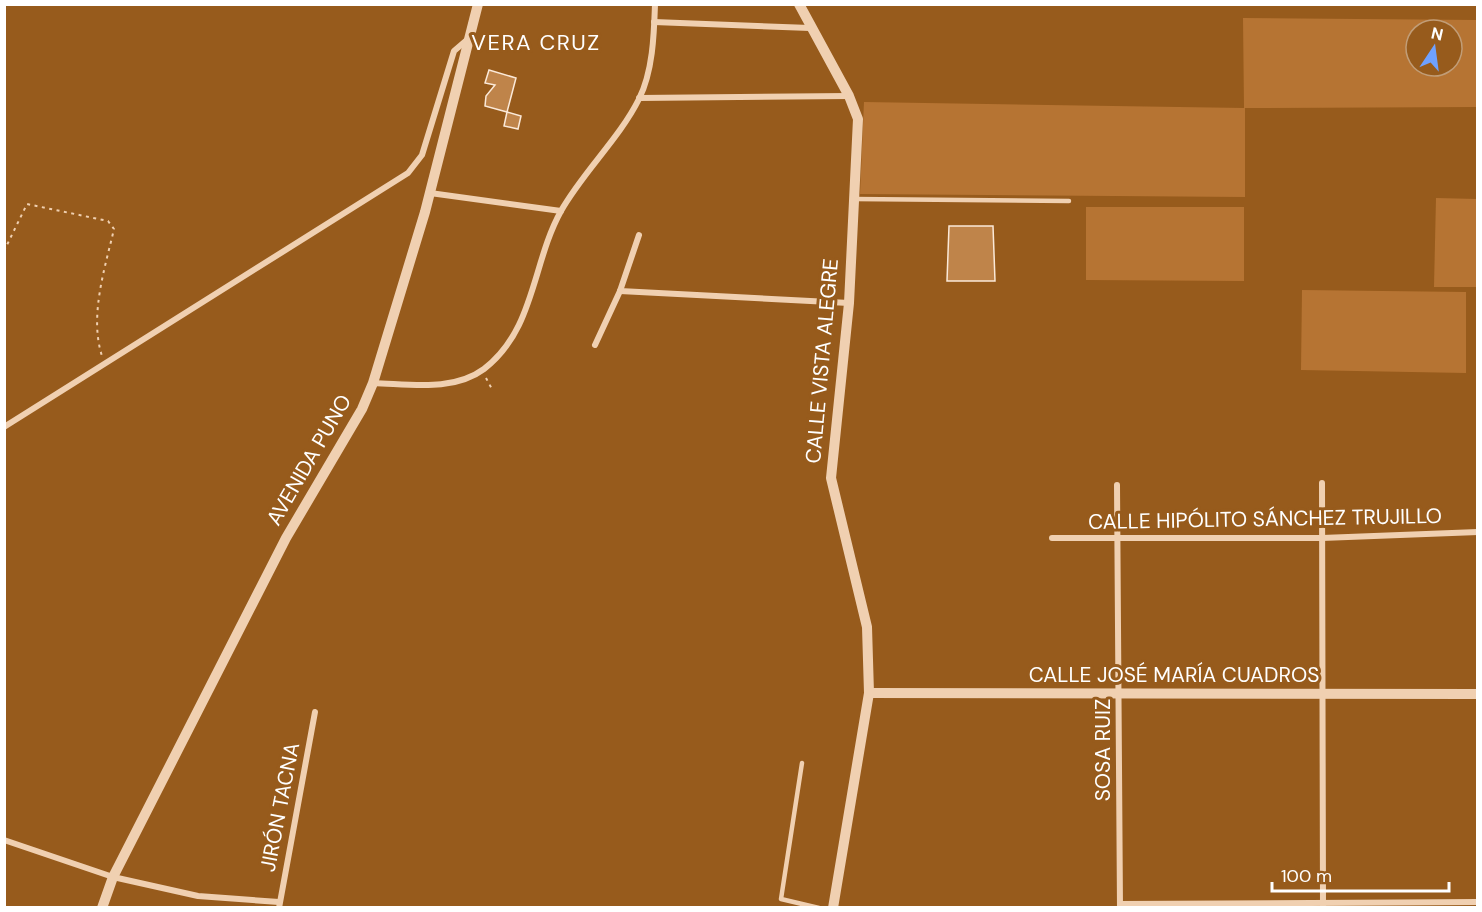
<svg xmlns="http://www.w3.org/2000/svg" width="1482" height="912" font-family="'DM Sans',sans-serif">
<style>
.green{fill:#b67433;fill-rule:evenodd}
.building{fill:#bf844a;stroke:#fbe9d8;stroke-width:1.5}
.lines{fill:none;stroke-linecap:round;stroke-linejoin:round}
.path{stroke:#f0d0b1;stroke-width:2;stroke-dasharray:3 4.5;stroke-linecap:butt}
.service{stroke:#f0d0b1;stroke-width:4.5}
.minor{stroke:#f0d0b1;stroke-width:6}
.tertiary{stroke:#f0d0b1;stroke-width:10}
.labels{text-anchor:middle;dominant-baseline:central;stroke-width:6;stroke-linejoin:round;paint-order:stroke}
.street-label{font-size:21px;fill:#fff;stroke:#975b1c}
.neighbourhood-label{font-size:22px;letter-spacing:1.5px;fill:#fff;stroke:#975b1c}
</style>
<rect width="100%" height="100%" fill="#975b1c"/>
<g class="green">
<path d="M1243 18 1477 20V107L1245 108V197L860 194 864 102 1244 108ZM1416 30H1452V66H1416Z"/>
<path d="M1436 198 1477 199V287H1434Z"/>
<path d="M1086 207H1244V281L1086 280Z"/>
<path d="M1302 290 1466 292V373L1301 370Z"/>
</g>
<g class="building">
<path d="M489 70 516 78 507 112 485 106 486 96 495 85 485 83Z"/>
<path d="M507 112 521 116 518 129 504 126Z"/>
<path d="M949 226H993L995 281H947Z"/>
</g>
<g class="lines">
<g class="path">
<path d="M4 251 27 204 108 221 114 229C105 268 89 316 102 356"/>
<path d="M486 378 493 391"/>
</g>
<g class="service">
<path d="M854 199 1069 201"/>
<path d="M802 763 781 899 819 908"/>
</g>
<g class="minor">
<path d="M654 22 810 28"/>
<path d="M639 98 849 96"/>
<path d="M430 193 561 211"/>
<path d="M620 291 849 303"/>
<path d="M595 345 620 291 639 235"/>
<path d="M373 383C410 384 453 392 484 369 535 330 532 263 561 211 583 172 619 139 639 99 653 71 654 34 655 4"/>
<path d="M4 427 408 173 422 155 454 51 468 39"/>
<path d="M1322 483 1323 908"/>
<path d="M1117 485 1120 908"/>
<path d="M1052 538H1322L1478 532"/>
<path d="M4 840 113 877 198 896 279 902"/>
<path d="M1120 904 1478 902"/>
<path d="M279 908 315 712"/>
</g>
<g class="tertiary">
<path d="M799 4 849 96 858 119 849 303 831 478 867 627 869 693 833 908"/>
<path d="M869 693 1478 694"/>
<path d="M102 908 113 877 286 538 362 409 373 383 425 212 478 4"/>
</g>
</g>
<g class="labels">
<g class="street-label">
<text transform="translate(822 361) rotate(-85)">CALLE VISTA ALEGRE</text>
<text transform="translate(309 460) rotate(-60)">AVENIDA PUNO</text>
<text transform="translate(1265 519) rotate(-1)">CALLE HIPÓLITO SÁNCHEZ TRUJILLO</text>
<text x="1174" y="675">CALLE JOSÉ MARÍA CUADROS</text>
<text transform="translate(1103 750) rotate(-90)">SOSA RUIZ</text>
<text transform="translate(280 807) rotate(-79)">JIRÓN TACNA</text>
</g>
<g class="neighbourhood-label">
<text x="536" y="42">VERA CRUZ</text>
</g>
</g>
<rect width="1482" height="912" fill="none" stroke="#ffffff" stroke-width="12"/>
<g transform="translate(1434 48) rotate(13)"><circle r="28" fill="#975b1c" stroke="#c19d77" stroke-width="1.5"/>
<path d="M0-4.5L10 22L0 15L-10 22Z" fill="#6fa1ff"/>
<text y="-9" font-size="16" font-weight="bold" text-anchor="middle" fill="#ffffff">N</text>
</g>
<path d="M1272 882v9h177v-9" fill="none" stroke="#ffffff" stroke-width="3"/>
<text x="1281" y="882" font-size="18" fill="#ffffff" stroke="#975b1c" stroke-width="4.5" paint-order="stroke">100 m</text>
</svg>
